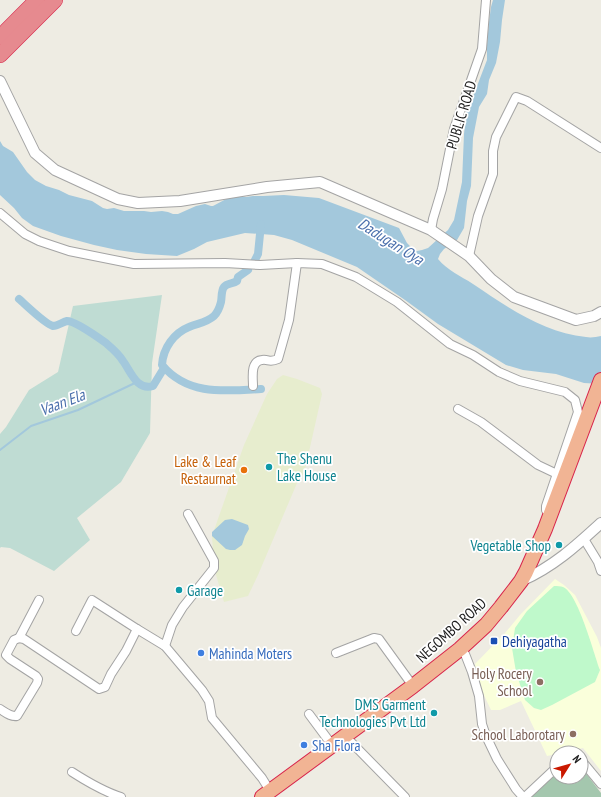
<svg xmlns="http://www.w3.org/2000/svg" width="601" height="797" font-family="'PT Sans Narrow',sans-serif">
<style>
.education{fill:#faffdb}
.farmland{fill:#e7edce}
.wetland{fill:#bfdcd3}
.cemetery{fill:#a4c7ae}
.park{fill:#bff9cb}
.water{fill:#a3c8dc}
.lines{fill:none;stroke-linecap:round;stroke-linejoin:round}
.stream{stroke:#a3c8dc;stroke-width:2}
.canal{stroke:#a3c8dc;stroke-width:8}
.minor-casing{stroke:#a4a4a4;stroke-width:10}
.tertiary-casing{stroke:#a4a4a4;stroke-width:12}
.trunk-casing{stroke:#d8244b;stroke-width:16}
.motorway-casing{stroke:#d8244b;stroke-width:16}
.minor{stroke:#fff;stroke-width:8}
.tertiary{stroke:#fff;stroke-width:10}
.trunk{stroke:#f1b494;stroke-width:14}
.motorway{stroke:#e68a8f;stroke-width:15}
.culture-dot{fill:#0f9aa8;stroke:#fff;stroke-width:1.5}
.food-dot{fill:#e8710a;stroke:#fff;stroke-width:1.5}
.transit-dot{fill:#1a4fb4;stroke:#fff;stroke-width:1.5}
.shop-dot{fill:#3f7fe0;stroke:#fff;stroke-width:1.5}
.education-dot{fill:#8d6e63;stroke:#fff;stroke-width:1.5}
.labels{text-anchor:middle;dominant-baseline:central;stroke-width:3.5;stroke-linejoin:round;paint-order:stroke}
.street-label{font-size:15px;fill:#1d1d1d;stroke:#fff}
.culture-label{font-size:15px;fill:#0d838f;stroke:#fff;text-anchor:start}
.food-label{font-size:15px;fill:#c56008;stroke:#fff;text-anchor:end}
.transit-label{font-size:15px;fill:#164399;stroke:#fff;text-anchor:start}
.shop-label{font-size:15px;fill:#366cbe;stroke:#fff;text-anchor:start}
.education-label{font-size:15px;fill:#785e54;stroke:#fff;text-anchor:end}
.water-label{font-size:16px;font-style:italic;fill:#4a6fac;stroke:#fff}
</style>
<rect width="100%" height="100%" fill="#eeece3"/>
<path class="education" d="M555 579 564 585 575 595 597 637 601 648V771L583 748 561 753H557V754L547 756 521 701 500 710H491L482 691 477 674 475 664 505 633 520 615Z"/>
<path class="farmland" d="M283 375 297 379 320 388 322 394 304 474 300 476 258 575 248 596 224 602 214 568 212 536 244 445 267 394 277 379Z"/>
<path class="wetland" d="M162 295 152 363 150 433 121 482 77 518 90 540 54 571 10 548 1 547 0 548V434L6 427 29 390 58 372 73 306Z"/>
<path class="cemetery" d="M581 767 601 793V797H531L557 771V777H581Z"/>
<path class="park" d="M554 586C557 586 561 586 563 587 578 593 594 654 600 670L595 682 552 705 541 710 534 708 525 700 516 672 512 648 515 628 527 611Z"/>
<g class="water">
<path d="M493 0H505L502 20 500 42 496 63 489 80 487 94 479 107 473 138 471 186 467 201 464 228 457 240 444 249 440 254 438 259C448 271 461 276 473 284 507 307 544 333 586 337 591 338 596 337 601 336V384L584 383 556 374 523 370 506 365 438 324 405 300 357 267 292 240 274 235 245 233 207 242 194 249 177 256 146 254 117 250 94 245 61 236 33 226 22 218 14 208 0 195V141L3 146 13 152 27 172 35 180 46 186 59 190 69 195 92 201 103 208 107 209 114 208 124 211H144L151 212 162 211 168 212 173 214H178L196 206 205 204 211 206H213L228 198 240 196 246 197 253 196H263L284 195 319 198 399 228 407 243 412 248 417 251 422 250 428 248 448 230 454 220 462 182 464 134 467 106 474 94 487 60V45L489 22 491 7Z"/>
<path d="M232 519 248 525 249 529 245 536 242 545 235 550H230L226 549 212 536V532L225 520Z"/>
</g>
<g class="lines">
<path class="stream" d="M0 450 31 426 78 410 137 382"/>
<g class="canal">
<path d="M254 262 258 254 261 224"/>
<path d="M248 270 238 277 237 281C233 284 227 283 224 287 221 291 222 297 221 302 220 306 217 313 214 316 206 323 198 323 189 327 174 333 163 348 162 365 188 396 225 391 261 389"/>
<path d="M19 299C26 305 45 324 53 326 58 326 62 322 67 321 75 321 99 338 106 343 113 349 119 354 123 361 131 372 137 391 153 386L164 368"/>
</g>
<defs>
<g id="minor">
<path d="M0 213 25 234 39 241 69 251 134 264 225 263 260 265 297 263 322 264 356 277 397 302 450 344 473 355 499 372 520 381 565 392 575 400 578 412 546 506V510"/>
<path d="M431 230 433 219 442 189 454 129 482 49 486 0"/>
<path d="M469 256 478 216 493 174V151L496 137 516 97 527 101 601 148"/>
<path d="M253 386C253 378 250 361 262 360 269 359 269 363 278 359L289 320 297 263"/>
<path d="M458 409 481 422 538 465 557 474"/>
<path d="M584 539 598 562 601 571"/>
<path d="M76 631 92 600 137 629"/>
<path d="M19 638 39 600"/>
<path d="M165 646 172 625 183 607 214 568V561L188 514"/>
<path d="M336 653 374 638 379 639 413 686"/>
<path d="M465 654 472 672 479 696 482 724 486 736 497 759 516 789 523 797"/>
<path d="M0 709C5 712 10 717 17 716L37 683 38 679 36 676 10 659 6 655 14 640 19 638 24 639 99 689 105 687 111 674 126 651 137 629 165 646 202 690 209 701 212 718 262 778 270 791"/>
<path d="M309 714 332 745"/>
<path d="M351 742 405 797"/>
<path d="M581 760 601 784"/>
<path d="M72 772C86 781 105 792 121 797"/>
<path d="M525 797 557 767"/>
</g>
<g id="tertiary">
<path d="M0 81 35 153 55 170 118 199 138 203 180 201 267 187 320 182 431 230 469 256 491 279 514 297 576 320 594 316 601 312"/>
<path d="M521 581C553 567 576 546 601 523"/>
</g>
<path id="trunk" d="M262 797 413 686 460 649 486 625 501 607 521 581 526 572 545 529 601 380"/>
<g id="motorway">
<path d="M0 37 37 0"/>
<path d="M0 55 55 0"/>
</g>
</defs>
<use href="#minor" class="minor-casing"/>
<use href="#tertiary" class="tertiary-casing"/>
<use href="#trunk" class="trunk-casing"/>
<use href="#motorway" class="motorway-casing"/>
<use href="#minor" class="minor"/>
<use href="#tertiary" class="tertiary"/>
<use href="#trunk" class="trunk"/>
<use href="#motorway" class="motorway"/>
</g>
<g class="culture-dot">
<circle cx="269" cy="467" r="4"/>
<circle cx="559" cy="545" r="4"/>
<circle cx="179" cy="590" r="4"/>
<circle cx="434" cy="713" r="4"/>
</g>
<circle class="food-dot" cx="244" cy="470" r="4"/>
<rect class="transit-dot" x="490" y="637" width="8" height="8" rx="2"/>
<g class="shop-dot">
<circle cx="201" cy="653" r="4"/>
<circle cx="304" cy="745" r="4"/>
</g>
<g class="education-dot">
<circle cx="540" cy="682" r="4"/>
<circle cx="573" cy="734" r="4"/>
</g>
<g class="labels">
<g class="street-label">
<text transform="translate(461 115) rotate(-73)">PUBLIC ROAD</text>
<text transform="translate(451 630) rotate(-42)">NEGOMBO ROAD</text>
</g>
<g class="culture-label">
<text x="277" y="458">The Shenu<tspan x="277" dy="17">Lake House</tspan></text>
<text x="551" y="545" text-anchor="end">Vegetable Shop</text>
<text x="187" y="590">Garage</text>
<text x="426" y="704" text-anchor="end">DMS Garment<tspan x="426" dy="17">Technologies Pvt Ltd</tspan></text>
</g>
<g class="food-label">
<text x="236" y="461">Lake &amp; Leaf<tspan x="236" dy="17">Restaurnat</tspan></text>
</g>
<g class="transit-label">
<text x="502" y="641">Dehiyagatha</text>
</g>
<g class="shop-label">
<text x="209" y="653">Mahinda Moters</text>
<text x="312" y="745">Sha Flora</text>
</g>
<g class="education-label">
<text x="532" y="673">Holy Rocery<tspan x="532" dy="17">School</tspan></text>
<text x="565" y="734">School Laborotary</text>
</g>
<g class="water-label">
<text transform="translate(391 241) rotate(32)">Dadugan Oya</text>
<text transform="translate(62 402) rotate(-21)">Vaan Ela</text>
</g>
</g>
<g transform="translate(569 765) rotate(53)"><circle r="19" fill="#ffffff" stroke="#a5a5a5"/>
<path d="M0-3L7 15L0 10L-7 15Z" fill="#ca1900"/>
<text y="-6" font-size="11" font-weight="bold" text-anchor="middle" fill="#1d1d1d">N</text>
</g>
</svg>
